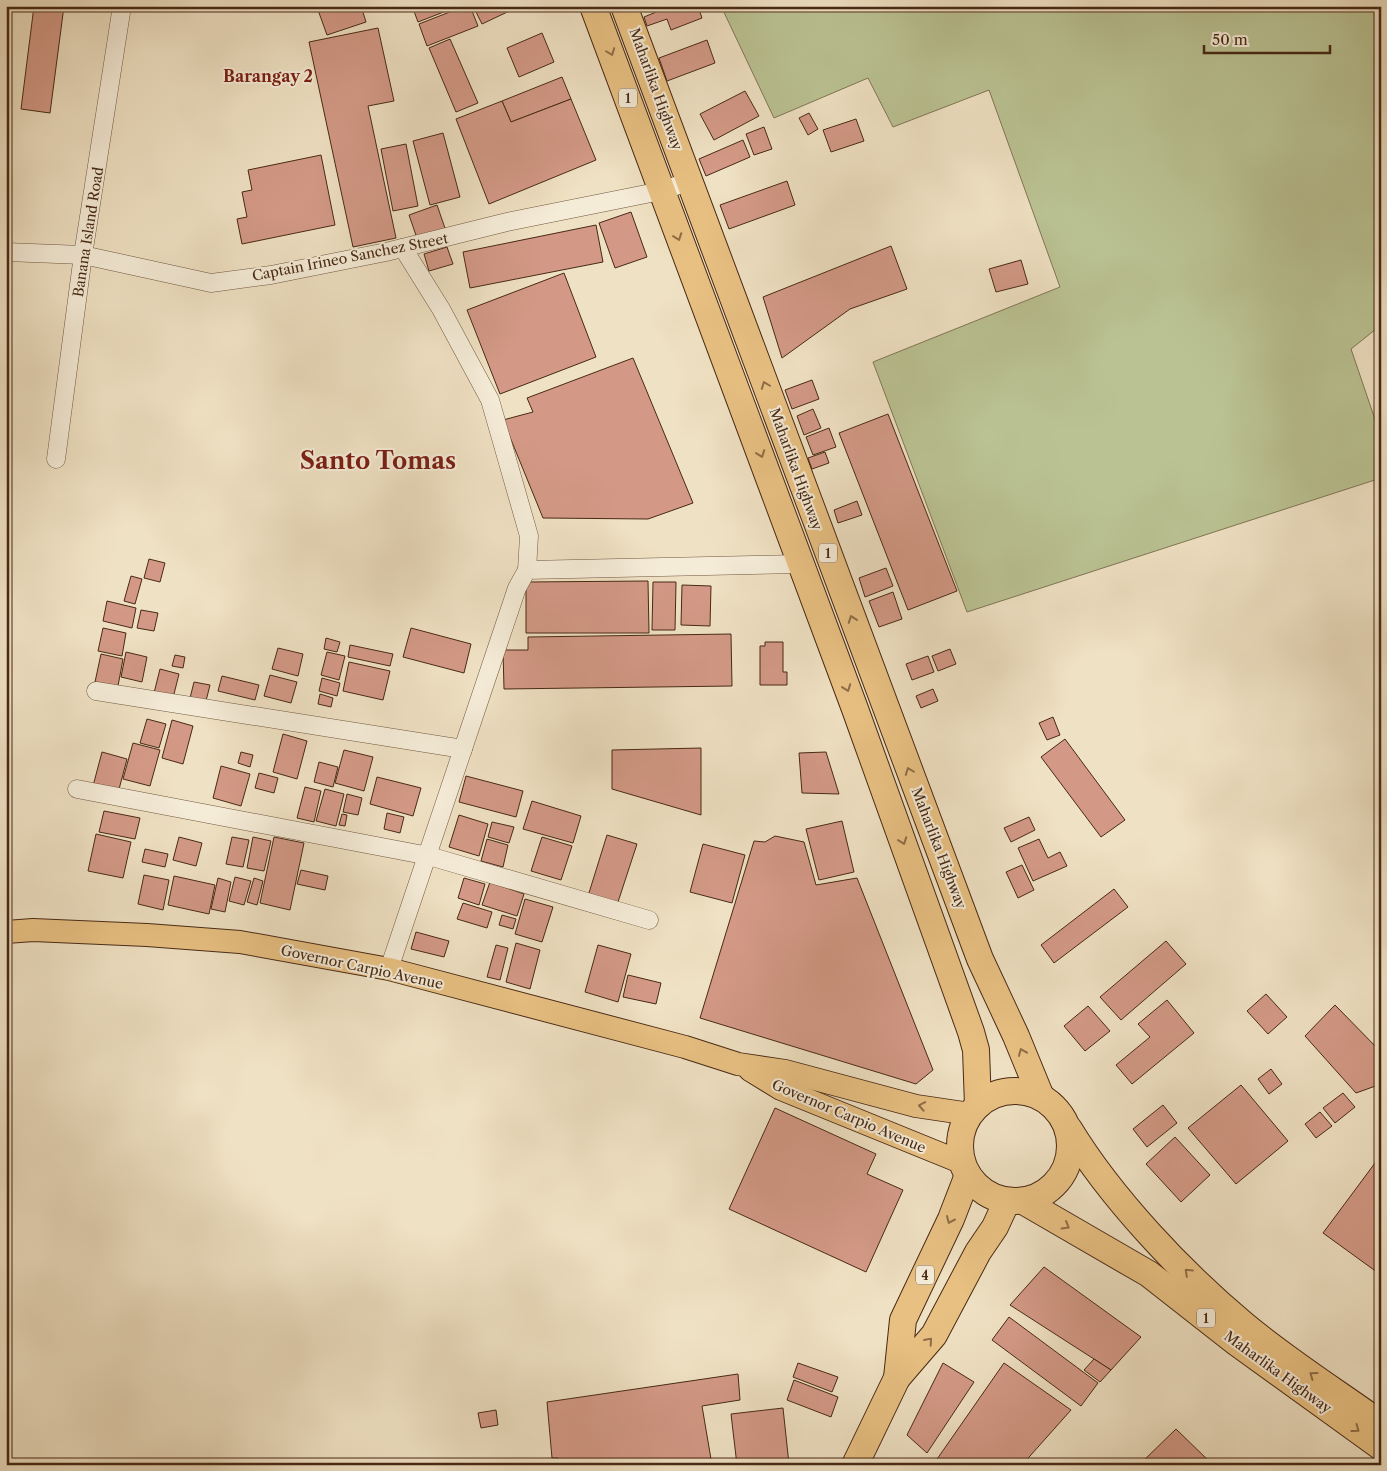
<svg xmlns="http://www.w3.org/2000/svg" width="1387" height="1471" font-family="'Libre Caslon Text',serif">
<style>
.green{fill:#bac293;stroke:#817654}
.building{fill:#d39986;stroke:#482915}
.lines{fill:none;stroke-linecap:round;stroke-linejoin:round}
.minor-casing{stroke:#725740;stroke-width:19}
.major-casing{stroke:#482915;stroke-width:24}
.highway-casing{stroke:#482915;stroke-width:28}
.minor{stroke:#f5ecd8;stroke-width:18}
.major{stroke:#e8c082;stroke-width:22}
.highway{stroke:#e8c082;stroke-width:26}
.oneway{stroke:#906d46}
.labels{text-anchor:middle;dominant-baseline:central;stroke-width:4;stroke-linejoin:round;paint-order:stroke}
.shield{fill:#f5ecd8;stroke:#7c6450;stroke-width:1}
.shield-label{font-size:12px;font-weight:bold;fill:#482915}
.street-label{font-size:14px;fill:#482915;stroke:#f5ecd8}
.quarter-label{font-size:16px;font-weight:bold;fill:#7a1f14;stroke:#f5ecd8}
.town-label{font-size:24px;font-weight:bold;fill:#7a1f14;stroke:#f5ecd8}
</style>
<rect width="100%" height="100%" fill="#efe1c3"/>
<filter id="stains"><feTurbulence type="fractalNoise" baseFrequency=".004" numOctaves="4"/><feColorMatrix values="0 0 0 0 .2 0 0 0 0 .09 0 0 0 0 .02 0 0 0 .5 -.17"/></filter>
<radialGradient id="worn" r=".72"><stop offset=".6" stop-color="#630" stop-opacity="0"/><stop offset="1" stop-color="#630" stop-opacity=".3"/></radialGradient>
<path class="green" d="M721 6H984L987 12 1000 6H1381V325L1351 349 1381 437V478L967 612 873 362 1060 287 989 90 893 127 868 78 774 118Z"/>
<g class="building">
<path d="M34 6H64L50 113 21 109Z"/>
<path d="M329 6H361L366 22 327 35 318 10Z"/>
<path d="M412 6H459L418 22Z"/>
<path d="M465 6H470L478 26 427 46 419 24Z"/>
<path d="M473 6H520L482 24Z"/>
<path d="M671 6H698L702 18 671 30 667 19 647 26 644 17Z"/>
<path d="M378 28 394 101 368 106 396 238 353 247 309 42Z"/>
<path d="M542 33 554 62 519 77 507 48Z"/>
<path d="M450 39 478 103 456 112 429 48Z"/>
<path d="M707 40 715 63 667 81 659 58Z"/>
<path d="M562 77 571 99 511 122 502 101Z"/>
<path d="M745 91 759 116 714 140 700 114Z"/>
<path d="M571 99 596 160 489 204 456 119 502 101 511 122Z"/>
<path d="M809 113 818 129 808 135 799 118Z"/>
<path d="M856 119 864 141 831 152 823 130Z"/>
<path d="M764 127 772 149 754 155 746 134Z"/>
<path d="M443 133 460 197 430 205 413 141Z"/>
<path d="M743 140 750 157 706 176 699 159Z"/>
<path d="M406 144 418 206 393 211 381 149Z"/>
<path d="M321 155 335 225 242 244 237 219 247 217 242 192 252 190 248 170Z"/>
<path d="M787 181 795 205 729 229 720 205Z"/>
<path d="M437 205 447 234 419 244 409 215Z"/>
<path d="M631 212 647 257 615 268 599 223Z"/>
<path d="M596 225 603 262 470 288 463 252Z"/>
<path d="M891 246 907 289 850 309 782 358 763 297Z"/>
<path d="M447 247 453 264 429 271 424 254Z"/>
<path d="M1021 260 1028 284 996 292 989 269Z"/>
<path d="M564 273 596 357 500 394 467 310Z"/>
<path d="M633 358 693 503 648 519 543 518 503 420 533 412 527 398Z"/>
<path d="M812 380 819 399 792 409 785 390Z"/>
<path d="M813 409 821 428 804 435 797 416Z"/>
<path d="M888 414 957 591 908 610 839 433Z"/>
<path d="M829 428 836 447 813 455 806 437Z"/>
<path d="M825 452 829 463 812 469 808 458Z"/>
<path d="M857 501 862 515 838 523 834 510Z"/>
<path d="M149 559 165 563 160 582 144 578Z"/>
<path d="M886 568 893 586 865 597 859 578Z"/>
<path d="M131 576 142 579 135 604 124 601Z"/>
<path d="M648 581 649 633H526V582Z"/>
<path d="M653 582H676L675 630H652Z"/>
<path d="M682 585 711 586 710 626 681 625Z"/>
<path d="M893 592 902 619 879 627 869 601Z"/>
<path d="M107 601 136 608 132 628 103 621Z"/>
<path d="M141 610 158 613 154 631 137 628Z"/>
<path d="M103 628 126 633 122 656 98 651Z"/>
<path d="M411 628 471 644 464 673 403 657Z"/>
<path d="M731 634 732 686 504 689 503 650H528V637Z"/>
<path d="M326 638 340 642 337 652 324 649Z"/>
<path d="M765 642H783V672H787V685H760V646H765Z"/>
<path d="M350 645 393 654 390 666 348 657Z"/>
<path d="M278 648 303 654 298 676 272 669Z"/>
<path d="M950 649 956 664 938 671 932 656Z"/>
<path d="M126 652 147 657 142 682 121 677Z"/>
<path d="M327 652 345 656 339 680 321 675Z"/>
<path d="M101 654 123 659 118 686 95 682Z"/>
<path d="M175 655 185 657 183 668 172 666Z"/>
<path d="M928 656 934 672 912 680 906 664Z"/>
<path d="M349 662 390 671 383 700 343 691Z"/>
<path d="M160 669 179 674 173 698 154 693Z"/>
<path d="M270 675 297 682 291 703 264 696Z"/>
<path d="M222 676 259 685 255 700 218 691Z"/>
<path d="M322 678 340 683 337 696 319 691Z"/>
<path d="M194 682 210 685 206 701 190 698Z"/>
<path d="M933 689 938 701 921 708 916 696Z"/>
<path d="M320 694 333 698 331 707 318 704Z"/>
<path d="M1053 717 1060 735 1047 740 1039 723Z"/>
<path d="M147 719 166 724 159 748 140 743Z"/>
<path d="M172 720 193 726 183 764 162 758Z"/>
<path d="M283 734 307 741 297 779 273 772Z"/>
<path d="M1065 739 1125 820 1101 837 1041 757Z"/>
<path d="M133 743 160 750 150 786 123 779Z"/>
<path d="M701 748V815L612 789V750Z"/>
<path d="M344 750 373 757 364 791 335 783Z"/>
<path d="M102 752 127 759 118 793 93 786Z"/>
<path d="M241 752 253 755 250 767 238 763Z"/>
<path d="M826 752 839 794 802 793 799 753Z"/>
<path d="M319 762 338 767 333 787 314 782Z"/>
<path d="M221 766 250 774 241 806 213 798Z"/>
<path d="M259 773 278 778 274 793 255 788Z"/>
<path d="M466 776 523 791 516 817 459 802Z"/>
<path d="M377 777 421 788 413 816 370 804Z"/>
<path d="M305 787 321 791 314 822 297 818Z"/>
<path d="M325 789 344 794 336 826 316 821Z"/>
<path d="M347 794 362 798 358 815 343 812Z"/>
<path d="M532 801 581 816 573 843 523 829Z"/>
<path d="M104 811 140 818 135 839 99 832Z"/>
<path d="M387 813 404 817 400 833 384 829Z"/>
<path d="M342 814 347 815 345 826 339 825Z"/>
<path d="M459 815 488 824 479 856 449 847Z"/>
<path d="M1029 817 1035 830 1011 842 1004 828Z"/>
<path d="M842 821 854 872 819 880 806 829Z"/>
<path d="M492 822 514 827 509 843 488 837Z"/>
<path d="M96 834 131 842 123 878 88 871Z"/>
<path d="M607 835 637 844 617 905 588 896Z"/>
<path d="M775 836 804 842 816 885 857 878 933 1070 916 1084 700 1018 754 841 765 842Z"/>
<path d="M179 837 202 843 196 866 173 860Z"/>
<path d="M232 837 249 840 243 867 226 864Z"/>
<path d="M253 837 271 841 264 871 247 868Z"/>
<path d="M274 837 304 843 290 910 260 903Z"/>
<path d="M542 837 572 846 561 880 531 871Z"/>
<path d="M487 839 508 845 503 867 481 861Z"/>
<path d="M1039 839 1048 858 1060 852 1067 866 1033 881 1018 848Z"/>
<path d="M703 844 745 855 732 903 690 892Z"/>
<path d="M145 849 168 854 165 867 142 862Z"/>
<path d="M1022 865 1034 890 1018 898 1006 872Z"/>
<path d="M301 870 328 876 325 890 297 884Z"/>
<path d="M144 875 169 880 163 910 138 904Z"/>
<path d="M174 876 215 885 209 914 168 905Z"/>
<path d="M235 877 251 881 244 905 229 901Z"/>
<path d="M218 878 231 882 225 912 211 909Z"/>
<path d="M254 878 263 881 257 905 247 902Z"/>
<path d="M464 878 485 884 479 905 458 898Z"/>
<path d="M490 882 524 894 517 916 482 905Z"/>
<path d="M1114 889 1128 907 1054 963 1041 945Z"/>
<path d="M525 899 553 907 542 942 515 934Z"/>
<path d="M463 903 492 912 487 928 457 919Z"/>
<path d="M502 915 516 919 513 929 499 925Z"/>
<path d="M416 932 449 941 444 957 411 949Z"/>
<path d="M1166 941 1186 964 1121 1020 1100 997Z"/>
<path d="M516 943 540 950 530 989 506 982Z"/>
<path d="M496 945 508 948 500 980 487 977Z"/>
<path d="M598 945 631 954 618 1002 585 992Z"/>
<path d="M628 975 661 983 656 1004 623 997Z"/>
<path d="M1266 994 1287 1017 1268 1034 1247 1011Z"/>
<path d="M1167 1000 1194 1033 1132 1084 1116 1065 1150 1037 1138 1024Z"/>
<path d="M1335 1005 1381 1052V1084L1356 1093 1305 1036Z"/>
<path d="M1088 1006 1110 1031 1085 1051 1064 1026Z"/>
<path d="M1271 1069 1282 1084 1269 1094 1258 1079Z"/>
<path d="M1241 1085 1288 1141 1236 1184 1188 1128Z"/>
<path d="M1343 1093 1355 1107 1335 1123 1323 1108Z"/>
<path d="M1163 1105 1177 1123 1147 1147 1133 1129Z"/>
<path d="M775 1108 876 1154 867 1174 903 1190 866 1272 729 1209Z"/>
<path d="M1320 1112 1332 1126 1316 1138 1305 1124Z"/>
<path d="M1175 1137 1210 1175 1181 1202 1146 1164Z"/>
<path d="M1381 1155V1275L1323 1233Z"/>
<path d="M1044 1267 1141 1337 1111 1370 1010 1305Z"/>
<path d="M1009 1317 1098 1383 1081 1406 992 1340Z"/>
<path d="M1094 1359 1111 1370 1100 1382 1084 1370Z"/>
<path d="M798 1363 838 1377 832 1392 793 1377Z"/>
<path d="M943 1363 974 1382 927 1453 907 1435Z"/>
<path d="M1004 1363 1071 1410 1022 1465H939L935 1462Z"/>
<path d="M738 1374 740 1400 702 1406 712 1465H559L558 1458H552L547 1402Z"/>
<path d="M794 1380 838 1397 831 1417 787 1400Z"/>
<path d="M783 1408 789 1464 737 1465 731 1414Z"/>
<path d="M496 1410 498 1425 481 1428 478 1413Z"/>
<path d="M1176 1429 1212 1464 1213 1465H1139Z"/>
</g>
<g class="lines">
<defs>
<g id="minor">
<path d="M403 248 441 309 490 400 529 536 527 570"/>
<path d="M6 252 83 255 211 283 271 275 386 252 507 222 661 191 690 181"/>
<path d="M56 459 83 255 122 6"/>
<path d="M96 691 463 749"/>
<path d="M77 789 429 856 649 920"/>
<path d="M389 969 517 588 527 570 802 564"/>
</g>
<g id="major">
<path d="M6 932 33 930 147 935 240 942 389 969 685 1047 738 1064 785 1071 916 1106 970 1114"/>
<path d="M750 1070 781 1089 963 1163"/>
</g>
<g id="highway">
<path d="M593 6 855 709 971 1032 976 1050 978 1105"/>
<path d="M624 6 980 959 1016 1036 1041 1097"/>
<circle cx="1015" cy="1146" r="55"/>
<path d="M1069 1129C1111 1198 1181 1272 1243 1324 1286 1360 1335 1391 1381 1424"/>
<path d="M1023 1201 1149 1274 1237 1343 1381 1447"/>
<path d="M897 1378 903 1320 951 1219 968 1175"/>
<path d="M855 1465 897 1378 934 1335 978 1252 995 1227 1007 1201"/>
</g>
</defs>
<use href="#minor" class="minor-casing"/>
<use href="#major" class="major-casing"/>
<use href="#highway" class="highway-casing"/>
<use href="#minor" class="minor"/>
<use href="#major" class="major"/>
<use href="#highway" class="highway"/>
</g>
<defs><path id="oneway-chevron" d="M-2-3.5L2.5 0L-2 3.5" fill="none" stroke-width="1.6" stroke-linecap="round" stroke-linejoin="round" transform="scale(1.25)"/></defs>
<g class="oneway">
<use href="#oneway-chevron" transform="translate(611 52) rotate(69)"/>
<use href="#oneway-chevron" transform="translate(678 237) rotate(70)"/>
<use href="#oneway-chevron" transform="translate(765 385) rotate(-111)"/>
<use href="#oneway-chevron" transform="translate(761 454) rotate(70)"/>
<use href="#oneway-chevron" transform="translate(852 619) rotate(-110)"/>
<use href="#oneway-chevron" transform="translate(847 688) rotate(70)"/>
<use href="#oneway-chevron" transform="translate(909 771) rotate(-111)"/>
<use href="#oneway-chevron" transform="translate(903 841) rotate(70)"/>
<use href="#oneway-chevron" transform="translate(1022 1052) rotate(-112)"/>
<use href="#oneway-chevron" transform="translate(922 1106) rotate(-170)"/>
<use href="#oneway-chevron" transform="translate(950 1220) rotate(114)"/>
<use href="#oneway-chevron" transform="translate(1066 1226) rotate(30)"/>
<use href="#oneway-chevron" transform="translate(1188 1272) rotate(-137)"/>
<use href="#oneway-chevron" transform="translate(929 1341) rotate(-49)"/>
<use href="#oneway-chevron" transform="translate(1313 1375) rotate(-144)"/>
<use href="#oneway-chevron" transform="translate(1356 1429) rotate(36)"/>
</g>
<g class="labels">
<g class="shield">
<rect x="619" y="88.5" width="18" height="19" rx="4"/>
<rect x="819" y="543.5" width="18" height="19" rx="4"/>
<rect x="916" y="1265.5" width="18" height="19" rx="4"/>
<rect x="1197" y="1308.5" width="18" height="19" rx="4"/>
</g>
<g class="shield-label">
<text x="628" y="98">1</text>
<text x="828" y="553">1</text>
<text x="925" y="1275">4</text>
<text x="1206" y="1318">1</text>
</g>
<g class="street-label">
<text transform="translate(656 89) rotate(70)">Maharlika Highway</text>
<text transform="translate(88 232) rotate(-81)">Banana Island Road</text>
<text transform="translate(350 257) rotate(-11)">Captain Irineo Sanchez Street</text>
<text transform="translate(796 469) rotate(70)">Maharlika Highway</text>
<text transform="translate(939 848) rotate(69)">Maharlika Highway</text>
<text transform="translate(362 967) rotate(12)">Governor Carpio Avenue</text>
<text transform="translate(849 1116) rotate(23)">Governor Carpio Avenue</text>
<text transform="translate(1278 1372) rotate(36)">Maharlika Highway</text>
</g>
<g class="quarter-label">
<text x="268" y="76">Barangay 2</text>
</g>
<g class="town-label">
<text x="378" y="460">Santo Tomas</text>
</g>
</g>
<rect width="1387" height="1471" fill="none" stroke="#efe1c3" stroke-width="25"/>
<rect x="8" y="8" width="1372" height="1456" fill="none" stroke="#482915" stroke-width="2.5"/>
<rect x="12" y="12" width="1362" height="1446" fill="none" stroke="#482915"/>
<path d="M1204 45v8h126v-8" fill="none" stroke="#482915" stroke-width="2.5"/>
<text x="1212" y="45" font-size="15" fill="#482915" stroke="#f5ecd8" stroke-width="4" paint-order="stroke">50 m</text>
<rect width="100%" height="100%" filter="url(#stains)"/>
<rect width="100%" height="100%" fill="url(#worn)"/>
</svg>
